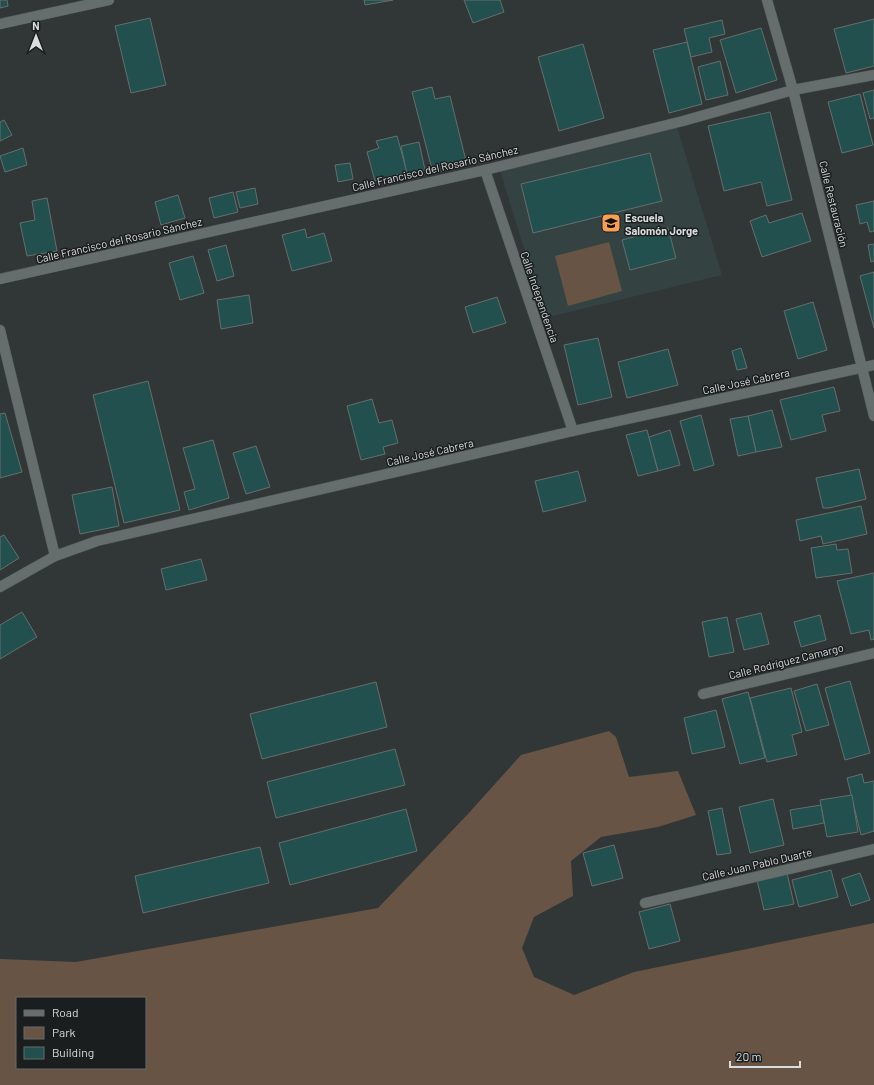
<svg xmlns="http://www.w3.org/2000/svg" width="874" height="1085" font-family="Barlow,sans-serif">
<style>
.built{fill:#344342}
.green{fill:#685445;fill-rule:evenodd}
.building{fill:#22504f;stroke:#666e6d}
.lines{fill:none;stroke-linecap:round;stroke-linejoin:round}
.minor-casing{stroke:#4f5453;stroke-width:11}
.minor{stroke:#666e6d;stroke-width:10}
.labels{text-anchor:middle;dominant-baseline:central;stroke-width:3;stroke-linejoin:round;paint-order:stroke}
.street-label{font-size:11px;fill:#d9dddd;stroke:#1b1e1e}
.poi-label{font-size:11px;font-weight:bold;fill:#d9dddd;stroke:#1b1e1e;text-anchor:start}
</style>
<rect width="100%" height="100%" fill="#313737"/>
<path class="built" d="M677 127 722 275 545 318 500 170Z"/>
<g class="green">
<path d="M609 242 622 291 568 306 555 256Z"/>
<path d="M609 731 616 737 629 777 678 771 696 815 658 827 601 837 571 861 573 896 534 917 522 948 534 977 574 995 634 972 874 923V1085H0V959L76 962 378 908 467 815 521 755ZM17 998H145V1068H17Z"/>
</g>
<g class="building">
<path d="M0 0H7L8 6 0 8Z"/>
<path d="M364 0H393L365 5Z"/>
<path d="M464 0H500L504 12 473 23Z"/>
<path d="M150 18 166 85 131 93 115 26Z"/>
<path d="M874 19V66L846 73 834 29Z"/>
<path d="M722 20 725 34 709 38 712 52 691 57 684 29Z"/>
<path d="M761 28 777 80 736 93 720 40Z"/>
<path d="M687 42 702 104 669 113 653 50Z"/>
<path d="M583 44 604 118 559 131 538 57Z"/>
<path d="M720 61 728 95 706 100 698 67Z"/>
<path d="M432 87 435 99 450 96 467 165 433 173 412 92Z"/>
<path d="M874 90V118L870 119 863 93Z"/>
<path d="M860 94 873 145 842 153 828 102Z"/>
<path d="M770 112 792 200 767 206 761 182 724 191 708 126Z"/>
<path d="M4 120 12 135 0 141V122Z"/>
<path d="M397 136 407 172 375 181 367 152 379 148 376 141Z"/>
<path d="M419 142 425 170 407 174 401 146Z"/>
<path d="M23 148 27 165 5 172 0 156Z"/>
<path d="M650 153 662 201 533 233 521 184Z"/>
<path d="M350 163 353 179 338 182 335 165Z"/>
<path d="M255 188 258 204 240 208 236 192Z"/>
<path d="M233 192 238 212 214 218 209 198Z"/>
<path d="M178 195 185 218 161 225 155 202Z"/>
<path d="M47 198 57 251 27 256 20 223 35 220 32 201Z"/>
<path d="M874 201V231L870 232 867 222 860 224 856 205Z"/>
<path d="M802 213 811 241 762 257 750 221 766 215 769 223Z"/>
<path d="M668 228 676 258 630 270 622 240Z"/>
<path d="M305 229 307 238 324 233 332 261 292 271 282 235Z"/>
<path d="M874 244V261L871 262 868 245Z"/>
<path d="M226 245 234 276 217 281 208 250Z"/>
<path d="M193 256 204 293 180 300 169 263Z"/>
<path d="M874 272V328L860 276Z"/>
<path d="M249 295 253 323 221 329 217 300Z"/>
<path d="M497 297 506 323 473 333 465 307Z"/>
<path d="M813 302 827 350 798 359 784 311Z"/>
<path d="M598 338 612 397 578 405 564 345Z"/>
<path d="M741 348 747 368 737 370 732 351Z"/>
<path d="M668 349 678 385 627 398 618 362Z"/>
<path d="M148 381 180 510 124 523 93 395Z"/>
<path d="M834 387 840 411 822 415 826 431 791 440 780 400Z"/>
<path d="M372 399 379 423 392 420 398 443 383 447 385 454 361 460 347 406Z"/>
<path d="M772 410 782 447 756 452 748 416Z"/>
<path d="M5 413 22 472 0 478V414Z"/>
<path d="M701 415 714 465 694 471 680 421Z"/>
<path d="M748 416 756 452 738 456 730 419Z"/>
<path d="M647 430 658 471 638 476 626 435Z"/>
<path d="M670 430 680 465 658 471 649 437Z"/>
<path d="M213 440 229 498 189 510 184 492 195 489 183 448Z"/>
<path d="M256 446 270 487 246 494 233 453Z"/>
<path d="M859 469 866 499 829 508H823L816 478Z"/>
<path d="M578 471 586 501 543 512 535 481Z"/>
<path d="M112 487 119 526 80 534 72 495Z"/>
<path d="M861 506 867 534 823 544 821 536 800 541 796 520Z"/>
<path d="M4 535 19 558 0 570V537Z"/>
<path d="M836 544 837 550 848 549 852 573 816 578 811 548Z"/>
<path d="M201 559 207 580 166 590 161 569Z"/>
<path d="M874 573V639L871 640 869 630 851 634 837 581Z"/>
<path d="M22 612 37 637 0 659V625Z"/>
<path d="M761 613 769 644 744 650 736 619Z"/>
<path d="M820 615 826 640 801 647 794 622Z"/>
<path d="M727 617 734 652 709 657 702 622Z"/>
<path d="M850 681 870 753 845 760 825 688Z"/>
<path d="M376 682 387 727 262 759 250 714Z"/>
<path d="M817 684 829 725 806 731 794 691Z"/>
<path d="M791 688 802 732 792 735 797 755 767 762 750 698Z"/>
<path d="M748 692 765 758 740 764 722 699Z"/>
<path d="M716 710 725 747 692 754 684 718Z"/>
<path d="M395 749 405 785 276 818 267 782Z"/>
<path d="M862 774 864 783 874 781V831L861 835 847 778Z"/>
<path d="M852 795 858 832 827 837 820 800Z"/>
<path d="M773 799 784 845 750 853 739 807Z"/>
<path d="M821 805 824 823 793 829 790 810Z"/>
<path d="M722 808 731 853 717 855 708 811Z"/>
<path d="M406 809 417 851 290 885 279 843Z"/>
<path d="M614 845 623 878 592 886 583 853Z"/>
<path d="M260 847 269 883 143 913 135 876Z"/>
<path d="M831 870 838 897 799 907 792 880Z"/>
<path d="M787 873 794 904 764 910 757 880Z"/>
<path d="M860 873 870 900 851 906 842 879Z"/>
<path d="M670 904 680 941 649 949 639 912Z"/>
</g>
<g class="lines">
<defs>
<g id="minor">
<path d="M767 0 793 90 874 416"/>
<path d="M0 24 109 0"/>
<path d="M485 170 573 431"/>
<path d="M0 279 485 170 683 121 793 90 874 75"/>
<path d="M0 330 55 556"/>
<path d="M0 587 55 556 97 541 573 431 874 365"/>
<path d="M703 694 874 653"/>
<path d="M645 903 874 849"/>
</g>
</defs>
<use href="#minor" class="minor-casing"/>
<use href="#minor" class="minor"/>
</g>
<defs>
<symbol id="school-square" viewBox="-11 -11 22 22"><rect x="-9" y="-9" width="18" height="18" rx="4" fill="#fa9f4f" stroke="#1b1e1e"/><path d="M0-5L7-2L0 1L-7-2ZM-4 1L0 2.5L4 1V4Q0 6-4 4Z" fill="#111"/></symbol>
</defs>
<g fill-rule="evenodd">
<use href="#school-square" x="600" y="212" width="22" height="22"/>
</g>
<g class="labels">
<g class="street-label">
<text transform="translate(435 168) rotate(-13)">Calle Francisco del Rosario Sánchez</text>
<text transform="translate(834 204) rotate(76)">Calle Restauración</text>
<text transform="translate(119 240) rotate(-13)">Calle Francisco del Rosario Sánchez</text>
<text transform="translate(540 297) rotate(71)">Calle Independencia</text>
<text transform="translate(746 381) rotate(-12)">Calle José Cabrera</text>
<text transform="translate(430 452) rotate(-13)">Calle José Cabrera</text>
<text transform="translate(786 661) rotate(-14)">Calle Rodríguez Camargo</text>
<text transform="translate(757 864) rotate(-13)">Calle Juan Pablo Duarte</text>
</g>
<g class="poi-label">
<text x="625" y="217">Escuela<tspan x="625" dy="13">Salomón Jorge</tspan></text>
</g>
</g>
<rect x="16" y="997" width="130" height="72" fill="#1b1e1e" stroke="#676a6a"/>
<rect x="24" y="1010" width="20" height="6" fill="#666e6d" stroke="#676a6a"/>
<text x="52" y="1017" font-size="12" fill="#d9dddd">Road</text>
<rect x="24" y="1027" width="20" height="12" fill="#685445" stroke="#676a6a"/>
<text x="52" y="1037" font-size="12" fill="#d9dddd">Park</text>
<rect x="24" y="1047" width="20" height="12" fill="#22504f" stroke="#676a6a"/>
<text x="52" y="1057" font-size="12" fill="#d9dddd">Building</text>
<g transform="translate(36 36)" stroke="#1b1e1e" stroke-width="3" paint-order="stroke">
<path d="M0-3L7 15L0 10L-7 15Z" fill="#d9dddd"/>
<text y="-6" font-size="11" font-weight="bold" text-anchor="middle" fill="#d9dddd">N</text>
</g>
<path d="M730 1061v6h70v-6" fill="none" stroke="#d9dddd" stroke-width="2"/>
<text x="736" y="1061" font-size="12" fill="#d9dddd" stroke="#1b1e1e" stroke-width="3" paint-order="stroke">20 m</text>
</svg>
